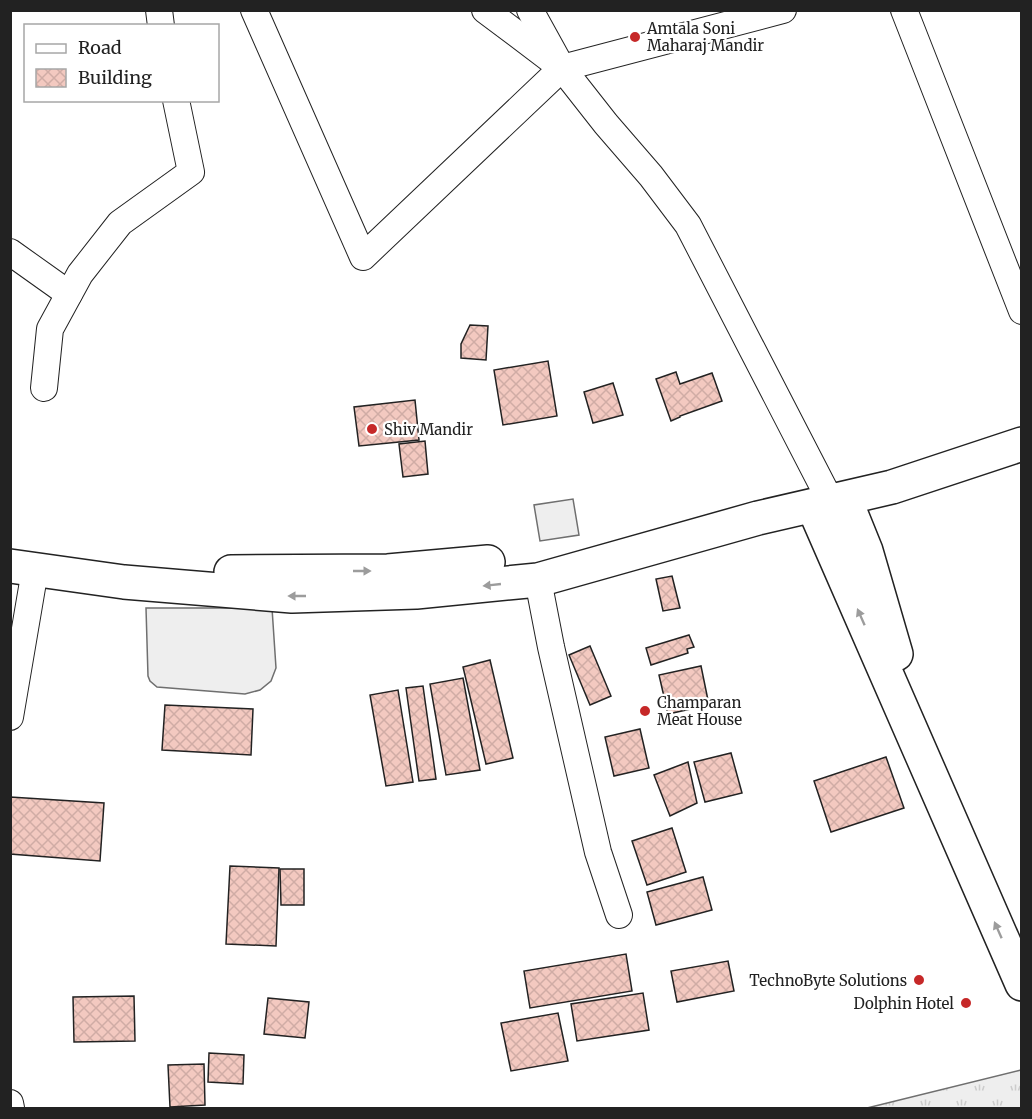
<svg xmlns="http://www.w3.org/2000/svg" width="1032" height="1119" font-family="Merriweather,serif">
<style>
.grass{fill:#eee;stroke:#6f6f6f;stroke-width:1.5}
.park{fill:url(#park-tufts);stroke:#6f6f6f;stroke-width:1.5}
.building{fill:url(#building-cross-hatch);stroke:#222;stroke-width:1.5}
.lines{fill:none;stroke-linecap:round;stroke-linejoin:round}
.minor-casing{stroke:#222;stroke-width:28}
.major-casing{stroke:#222;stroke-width:36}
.highway-casing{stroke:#222;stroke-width:36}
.minor{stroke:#fff;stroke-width:26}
.major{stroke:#fff;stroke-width:33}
.highway{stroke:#fff;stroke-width:33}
.oneway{fill:#9c9c9c}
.poi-dot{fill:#c62828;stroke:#fff;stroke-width:2}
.labels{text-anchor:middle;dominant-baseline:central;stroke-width:4.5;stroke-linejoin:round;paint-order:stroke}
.poi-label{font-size:15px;fill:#222;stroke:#fff;text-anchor:start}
</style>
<defs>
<pattern id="park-tufts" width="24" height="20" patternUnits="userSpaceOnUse" patternTransform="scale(1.5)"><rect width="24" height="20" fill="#eee"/><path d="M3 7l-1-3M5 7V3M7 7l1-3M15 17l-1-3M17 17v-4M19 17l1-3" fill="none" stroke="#ccc"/></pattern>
<pattern id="building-cross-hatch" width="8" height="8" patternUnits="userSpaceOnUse" patternTransform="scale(1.5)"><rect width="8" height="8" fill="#f3c9c0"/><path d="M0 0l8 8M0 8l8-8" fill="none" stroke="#d0aca5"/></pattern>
</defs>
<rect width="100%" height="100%" fill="#fff"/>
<g class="grass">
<path d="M573 499 579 535 540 541 534 505Z"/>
<path d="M146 608H272L276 668 271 681 260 690 245 694 157 687 150 681 148 676Z"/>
</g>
<path class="park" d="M1021 1070V1108H867Z"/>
<g class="building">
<path d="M470 325 488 326 486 360 461 358V344Z"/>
<path d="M548 361 557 416 503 425 494 370Z"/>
<path d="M676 372 680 384 712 373 722 401 680 416V417L671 421 656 379Z"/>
<path d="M613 383 623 415 593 423 584 392Z"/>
<path d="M415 400 419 440 359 446 354 407Z"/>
<path d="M425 441 428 474 403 477 399 444Z"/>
<path d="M672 576 680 608 663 611 656 579Z"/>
<path d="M689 635 694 647 687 649 688 653 651 665 646 648Z"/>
<path d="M590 646 611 696 590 705 569 655Z"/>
<path d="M490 660 513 758 486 764 463 667Z"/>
<path d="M701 666 709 705 668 714 659 675Z"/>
<path d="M463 678 480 770 446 775 430 684Z"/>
<path d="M423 686 436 779 419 781 406 688Z"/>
<path d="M398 690 413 782 386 786 370 695Z"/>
<path d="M165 705 253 709 251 755 162 750Z"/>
<path d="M640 729 649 768 614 776 605 737Z"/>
<path d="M731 753 742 793 705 802 694 762Z"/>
<path d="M886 757 904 808 831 832 814 781Z"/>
<path d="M688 762 697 803 670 816 654 775Z"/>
<path d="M10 797 104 803 100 861 10 854Z"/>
<path d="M672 828 686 872 647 885 632 841Z"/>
<path d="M230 866 279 868 276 946 226 944Z"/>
<path d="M280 869H304V905H281Z"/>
<path d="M703 877 712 910 656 925 647 892Z"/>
<path d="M626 954 632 991 530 1008 524 971Z"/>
<path d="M728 961 734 991 677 1002 671 971Z"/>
<path d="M643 993 649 1030 577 1041 571 1004Z"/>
<path d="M134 996 135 1041 74 1042 73 997Z"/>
<path d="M268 998 309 1002 305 1038 264 1034Z"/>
<path d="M558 1013 568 1061 511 1071 501 1023Z"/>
<path d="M209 1053 244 1055 243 1084 208 1082Z"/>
<path d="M204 1064 205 1105 170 1107 168 1065Z"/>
</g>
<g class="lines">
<defs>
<g id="minor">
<path d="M159 10 161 26"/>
<path d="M254 10 363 257 562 68 783 10"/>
<path d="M485 10 554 62"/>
<path d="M530 10 562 68 606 124 651 176 688 225 831 502"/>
<path d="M904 10 1022 311"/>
<path d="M10 252 69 294"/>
<path d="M44 388 50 329 80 274 120 223 191 172 176 100"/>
<path d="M538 580 551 647 598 852 619 915"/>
<path d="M10 717 35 570"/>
<path d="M10 1103 11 1108"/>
</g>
<g id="major">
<path d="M845 499 866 551 896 654"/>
<path d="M813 506 1022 984"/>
</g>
<g id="highway">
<path d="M10 566 124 582 292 596 416 592 538 580 758 518 892 487 1022 444"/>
<path d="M231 572 388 571 488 562"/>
</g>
</defs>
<use href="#minor" class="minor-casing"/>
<use href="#major" class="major-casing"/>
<use href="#highway" class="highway-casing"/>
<use href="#minor" class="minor"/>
<use href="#major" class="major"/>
<use href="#highway" class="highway"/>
</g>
<defs><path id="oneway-solid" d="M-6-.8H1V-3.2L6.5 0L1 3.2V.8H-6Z" transform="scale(1.5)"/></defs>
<g class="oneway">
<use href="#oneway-solid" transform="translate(362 571)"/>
<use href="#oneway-solid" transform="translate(492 585) rotate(174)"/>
<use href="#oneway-solid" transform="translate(297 596) rotate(180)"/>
<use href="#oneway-solid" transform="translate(861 617) rotate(-114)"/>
<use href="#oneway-solid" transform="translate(998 930) rotate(-114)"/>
</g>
<g class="poi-dot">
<circle cx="635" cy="37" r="6"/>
<circle cx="372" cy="429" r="6"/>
<circle cx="645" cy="711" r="6"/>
<circle cx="919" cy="980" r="6"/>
<circle cx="966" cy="1003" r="6"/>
</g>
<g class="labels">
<g class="poi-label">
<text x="647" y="28">Amtala Soni<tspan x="647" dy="17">Maharaj Mandir</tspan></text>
<text x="384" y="429">Shiv Mandir</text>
<text x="657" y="702">Champaran<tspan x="657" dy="17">Meat House</tspan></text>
<text x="907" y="980" text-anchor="end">TechnoByte Solutions</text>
<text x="954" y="1003" text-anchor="end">Dolphin Hotel</text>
</g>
</g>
<rect width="1032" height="1119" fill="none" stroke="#222222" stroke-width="24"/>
<rect x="24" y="24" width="195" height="78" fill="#ffffff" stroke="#a7a7a7" stroke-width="1.5"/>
<rect x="36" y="44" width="30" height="9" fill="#ffffff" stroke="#a7a7a7" stroke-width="1.5"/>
<text x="78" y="54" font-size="18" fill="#222222">Road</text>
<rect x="36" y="69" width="30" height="18" fill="url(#building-cross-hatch)" stroke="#a7a7a7" stroke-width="1.5"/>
<text x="78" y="84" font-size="18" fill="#222222">Building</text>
</svg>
